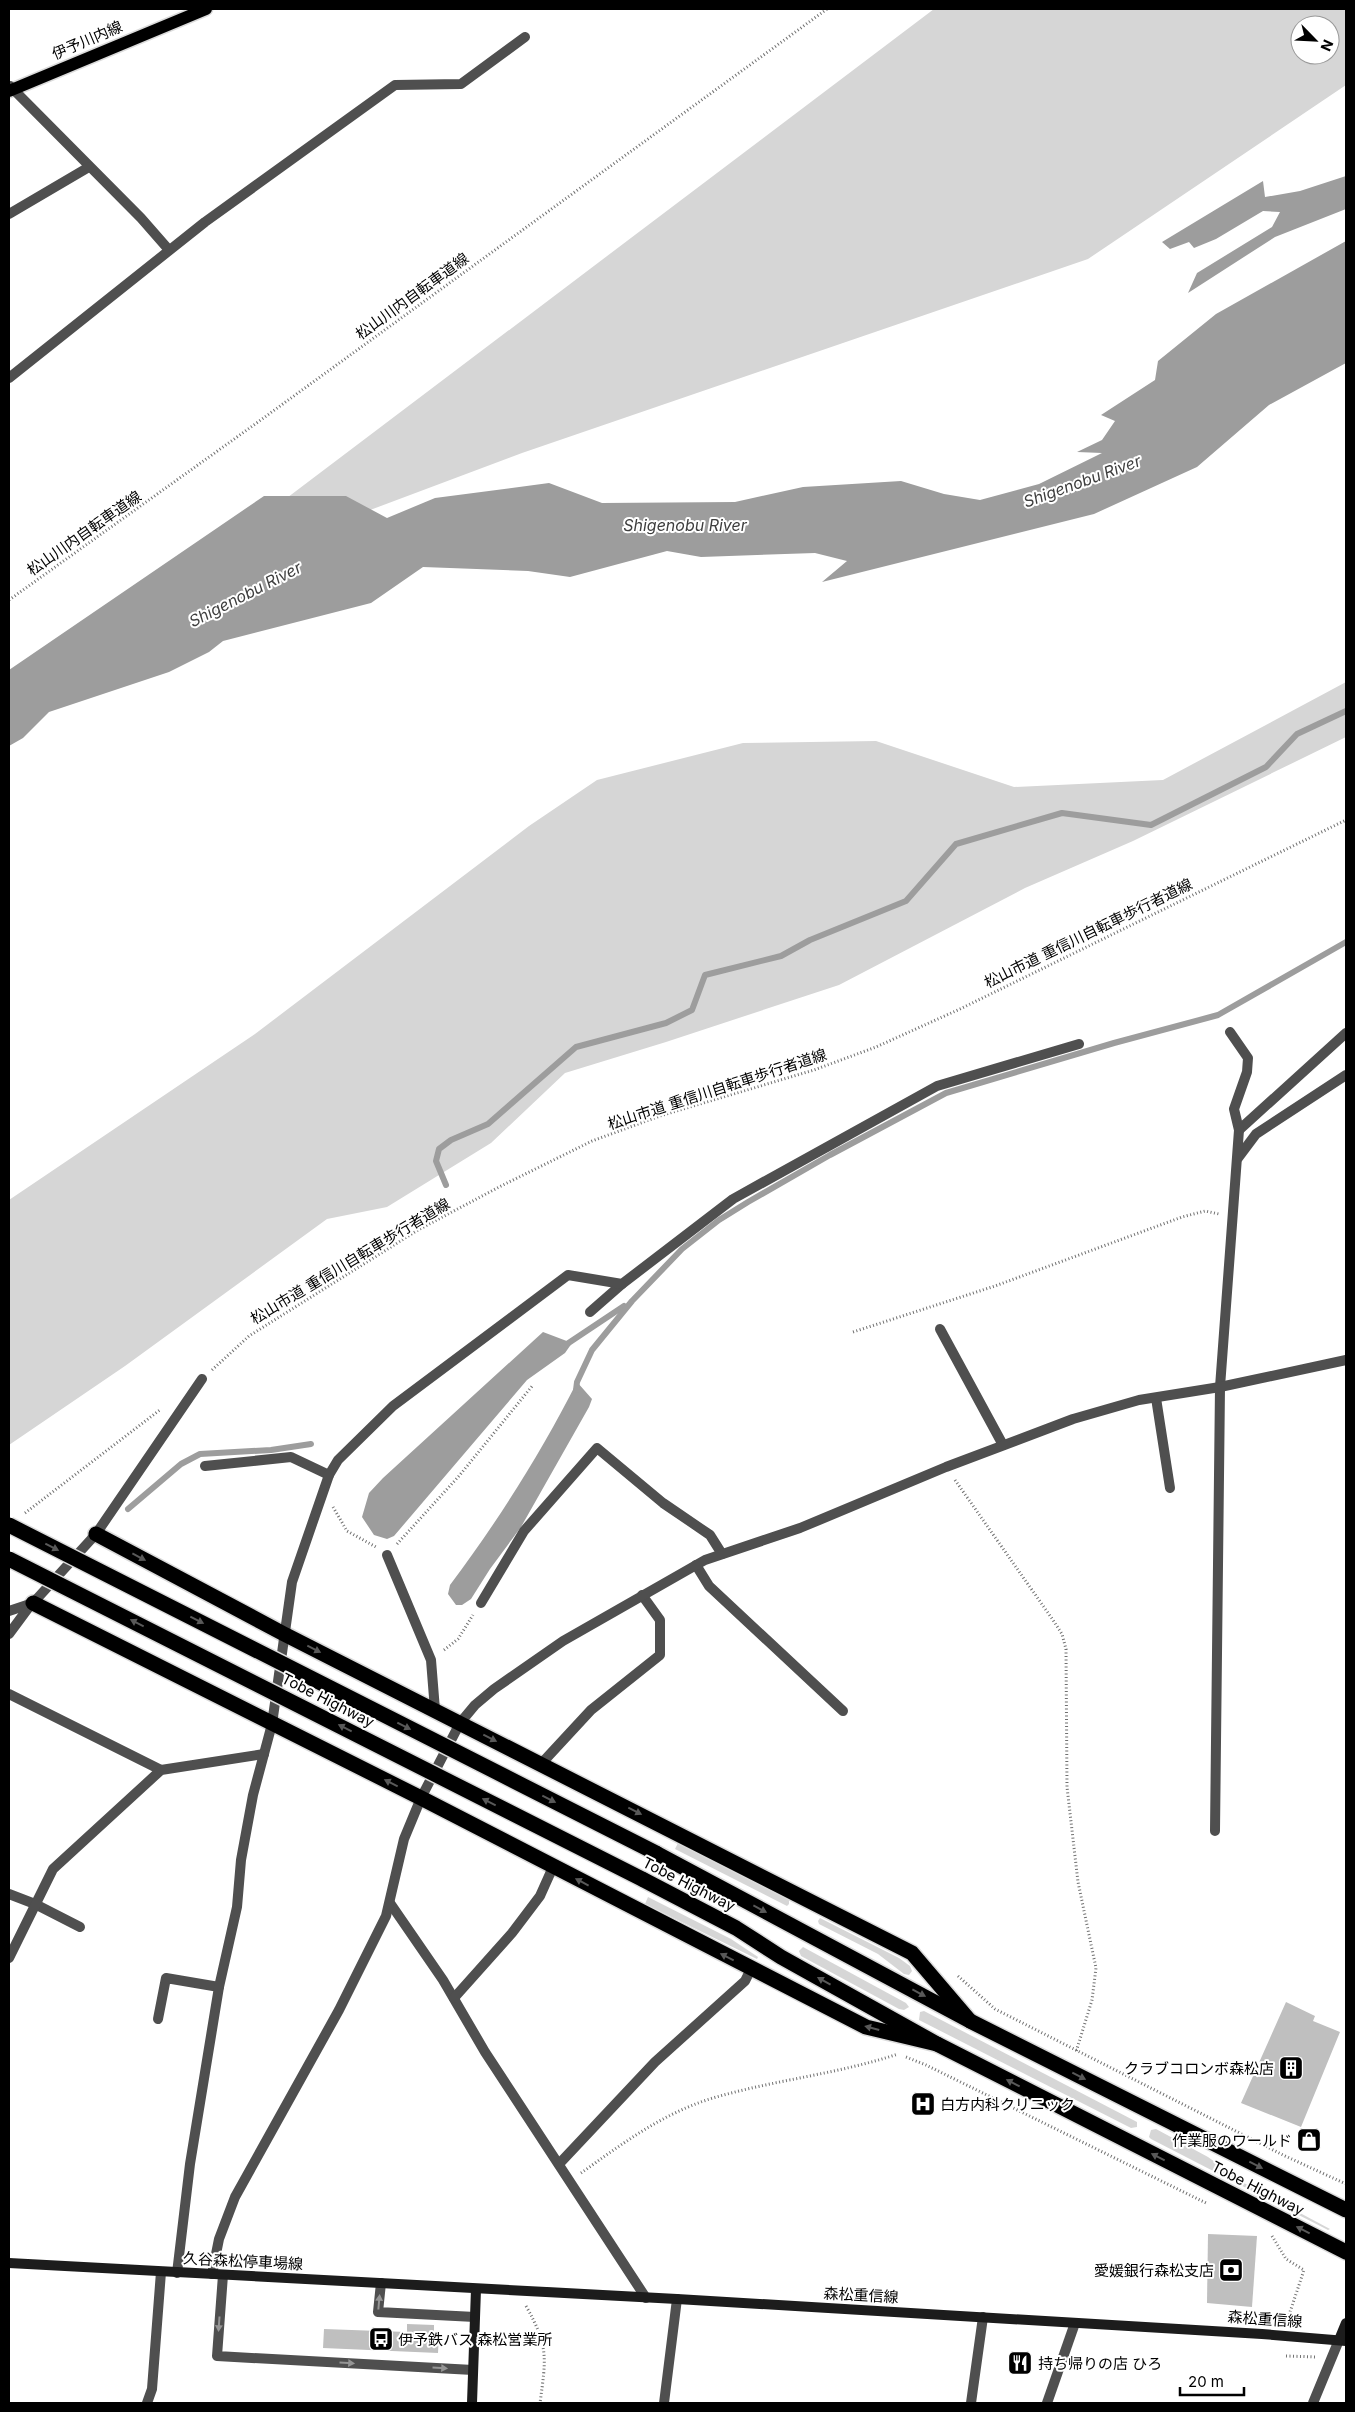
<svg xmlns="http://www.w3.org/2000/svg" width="1355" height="2412" font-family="Inter,'Noto Sans JP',sans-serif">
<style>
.green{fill:#d6d6d6;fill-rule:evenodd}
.water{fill:#9d9d9d}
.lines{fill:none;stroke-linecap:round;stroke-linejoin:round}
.stream{stroke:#9d9d9d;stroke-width:6}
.building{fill:#bfbfbf}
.primary-casing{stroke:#dbdbdb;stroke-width:15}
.highway-casing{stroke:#dbdbdb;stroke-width:18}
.path{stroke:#717171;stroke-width:3;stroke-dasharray:1 2.5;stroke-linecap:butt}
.lane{stroke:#4f4f4f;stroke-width:10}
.street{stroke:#4f4f4f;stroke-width:10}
.secondary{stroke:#1c1c1c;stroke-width:10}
.primary{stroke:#000;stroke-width:12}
.highway{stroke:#000;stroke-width:15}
.highway-bridge-casing{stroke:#dbdbdb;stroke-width:18;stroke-linecap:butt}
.highway-bridge{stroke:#000;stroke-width:15}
.oneway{fill:#595959}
.oneway2{fill:#959595}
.labels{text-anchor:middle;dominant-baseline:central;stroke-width:4;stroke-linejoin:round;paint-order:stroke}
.street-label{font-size:15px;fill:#000;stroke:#fff}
.poi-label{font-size:15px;fill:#000;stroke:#fff;text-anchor:end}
.water-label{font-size:16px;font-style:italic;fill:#3e3e3e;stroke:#fff}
</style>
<rect width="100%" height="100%" fill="#fff"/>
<g class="green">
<path d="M934 9H1346V85L1088 259 522 453 173 584ZM1300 25H1330V55H1300Z"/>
<path d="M1346 682V737L1133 841 1025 888 839 985 666 1042 565 1073 491 1143 387 1207 327 1219 125 1366 9 1445V1200L255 1034 529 826 597 780 743 743 876 741 1014 787 1163 780Z"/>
<path d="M678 1843 789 1899V1904L787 1906 675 1849Z"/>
<path d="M648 1897 731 1939 758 1957 757 1959 645 1904Z"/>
<path d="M820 1918 899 1958 910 1966 912 1971 909 1975 904 1974 878 1954 819 1924 818 1921Z"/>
<path d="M803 1947 906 2003 909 2007 904 2010 899 2009 801 1956 799 1951Z"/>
<path d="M924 2011 1137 2122V2127L1131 2128 919 2020 920 2012Z"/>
<path d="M1156 2129 1208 2157 1244 2183 1330 2229 1328 2230 1151 2139 1149 2137 1151 2130Z"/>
</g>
<g class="water">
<path d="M1346 176V209L1275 237 1188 293 1197 273 1272 227 1280 212 1263 211 1216 239 1194 248 1189 242 1170 249 1162 242 1263 181 1265 197 1300 191Z"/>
<path d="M1346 241V363L1269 405 1197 467 1094 514 822 582 847 561 815 553 701 557 667 551 570 577 528 571 423 567 371 603 223 641 209 652 169 672 49 712 23 738 9 746V670L264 496H346L387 518 435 498 549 483 602 503 735 502 803 487 901 481 944 494 980 500 1039 484 1102 453 1077 452 1102 440 1115 421 1101 415 1155 380 1158 361 1216 314Z"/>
<path d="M543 1332 572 1343 565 1353 527 1380 394 1536 387 1539 374 1535 362 1517 369 1493 383 1478Z"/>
<path d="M577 1382 592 1399 589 1407 521 1527 490 1569 471 1599 462 1605H456L448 1594 450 1585C498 1521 541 1453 577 1382Z"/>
</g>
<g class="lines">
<g class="stream">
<path d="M446 1185 436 1161 439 1149 451 1140 488 1124 576 1047 666 1023 692 1010 705 975 781 956 810 940 906 901 956 844 1062 813 1151 825 1266 767 1297 734 1346 711"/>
<path d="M564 1346 624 1306"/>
<path d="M576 1390 577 1382 592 1350 632 1301 682 1249 719 1220 748 1202 830 1155 946 1093 1114 1043 1218 1015 1346 942"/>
<path d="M128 1509 181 1464 200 1454 271 1450 311 1444"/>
</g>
</g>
<g class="building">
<path d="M1286 2002 1315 2016 1313 2021 1340 2032 1301 2127 1241 2103Z"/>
<path d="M1208 2234 1257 2236 1252 2307 1207 2303Z"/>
<path d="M407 2324 434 2325V2333L439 2334 438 2353 323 2348 324 2329 407 2332Z"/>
</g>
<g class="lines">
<defs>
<path id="primary" d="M9 91 206 9"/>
<g id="highway">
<path d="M96 1534 284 1634 912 1953 970 2021"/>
<path d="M33 1603 421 1798 866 2027 937 2044"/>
<path d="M656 1853 970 2021 1346 2210"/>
<path d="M642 1879 736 1928 781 1957 937 2044 1346 2252"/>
</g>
</defs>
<use href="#primary" class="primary-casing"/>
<use href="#highway" class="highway-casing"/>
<g class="path">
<path d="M9 600 258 422 827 9"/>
<path d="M853 1332 995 1286 1182 1217 1205 1211 1219 1214"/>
<path d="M212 1370 249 1336 418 1230 501 1186 592 1141 660 1116 814 1070 876 1047 960 1009 1346 820"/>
<path d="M955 1480 1053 1620 1062 1634 1066 1649 1067 1787 1078 1882 1096 1968 1092 2000 1076 2052"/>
<path d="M333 1507 347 1531 376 1547"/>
<path d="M25 1513 161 1409"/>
<path d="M397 1544 459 1476 533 1385"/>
<path d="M444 1650 458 1639 473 1615"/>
<path d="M958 1976 995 2009 1283 2155 1346 2184"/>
<path d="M906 2057 926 2065 1206 2203"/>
<path d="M581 2173C622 2144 663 2113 713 2098 774 2080 838 2074 898 2054"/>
<path d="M1272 2236 1286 2259 1304 2270 1288 2318"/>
<path d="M526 2306C549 2347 546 2358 540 2403"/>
<path d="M1286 2356 1316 2357"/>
</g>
<g class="lane">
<path d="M223 2275 217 2356 473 2370"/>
<path d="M381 2283 378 2312 475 2317"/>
</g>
<g class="street">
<path d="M10 86 141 218 169 250"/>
<path d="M9 214 89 167"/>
<path d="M9 378 205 222 395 85 461 84 525 37"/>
<path d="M1239 1130 1346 1033"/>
<path d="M1238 1158 1256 1134 1346 1075"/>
<path d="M590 1312 622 1284"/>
<path d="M940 1329 1003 1445"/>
<path d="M1156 1398 1170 1488"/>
<path d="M205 1466 291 1457 329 1475"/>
<path d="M387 1555 431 1660 435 1710"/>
<path d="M696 1565 709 1586 843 1711"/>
<path d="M481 1603 524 1531 597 1448 663 1503 710 1535 722 1554"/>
<path d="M9 1611 33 1603 96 1534 202 1379"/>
<path d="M9 1634 32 1603"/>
<path d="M9 1694 161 1770"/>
<path d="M541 1764 591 1710 660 1655V1620L642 1595"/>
<path d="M1215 1831 1220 1387 1239 1130 1234 1109 1247 1072 1248 1058 1230 1032"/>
<path d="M9 1894 35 1904 80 1927"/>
<path d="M390 1903 443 1980 485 2052 646 2298"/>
<path d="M9 1958 53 1869 161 1770 264 1754"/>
<path d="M454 1998 512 1933 540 1896 553 1867"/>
<path d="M158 2019 166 1978 219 1987"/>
<path d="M559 2164 655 2062 745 1981 751 1969"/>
<path d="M177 2273 190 2164 219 1987 237 1907 241 1860 253 1795 272 1724 292 1582 329 1475 338 1460 393 1406 568 1275 622 1284 733 1199 937 1086 1079 1044"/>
<path d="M212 2274 219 2239 235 2197 339 2010 386 1916 404 1839 421 1798 460 1723 475 1705 494 1689 563 1641 705 1560 800 1528 946 1467 1073 1419 1139 1400 1220 1387 1346 1360"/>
<path d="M147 2403 152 2389 161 2272"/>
<path d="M664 2403 677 2299"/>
<path d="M971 2403 983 2317"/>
<path d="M1047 2403 1075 2323"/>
<path d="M1313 2403 1339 2340"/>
</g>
<g class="secondary">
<path d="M9 2263 677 2299 1262 2334 1346 2341"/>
<path d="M1339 2340 1346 2323"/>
<path d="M472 2403 476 2289"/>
</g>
<use href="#primary" class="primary"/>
<use href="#highway" class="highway"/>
<defs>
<g id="highway-bridge">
<path d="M9 1525 656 1853"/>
<path d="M9 1559 642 1879"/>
</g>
</defs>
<use href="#highway-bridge" class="highway-bridge-casing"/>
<use href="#highway-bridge" class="highway-bridge"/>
</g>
<defs><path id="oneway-solid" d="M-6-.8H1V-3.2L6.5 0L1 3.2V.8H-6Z" transform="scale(1.25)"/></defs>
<g class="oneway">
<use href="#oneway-solid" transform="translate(52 1547) rotate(27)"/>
<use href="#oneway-solid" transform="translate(139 1557) rotate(28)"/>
<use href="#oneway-solid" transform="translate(197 1620) rotate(27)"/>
<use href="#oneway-solid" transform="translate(137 1623) rotate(-153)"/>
<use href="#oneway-solid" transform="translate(314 1649) rotate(27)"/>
<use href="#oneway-solid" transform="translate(404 1726) rotate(27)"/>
<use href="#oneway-solid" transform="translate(345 1728) rotate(-153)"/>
<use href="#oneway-solid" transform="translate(490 1738) rotate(27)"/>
<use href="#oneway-solid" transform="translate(391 1783) rotate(-153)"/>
<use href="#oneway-solid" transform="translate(549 1799) rotate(27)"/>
<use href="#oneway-solid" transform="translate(489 1802) rotate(-153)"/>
<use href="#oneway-solid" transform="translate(635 1811) rotate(27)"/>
<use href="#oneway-solid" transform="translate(582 1882) rotate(-152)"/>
<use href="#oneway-solid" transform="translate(760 1909) rotate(28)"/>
<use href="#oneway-solid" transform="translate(727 1957) rotate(-153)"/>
<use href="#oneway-solid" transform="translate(824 1981) rotate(-151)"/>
<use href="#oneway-solid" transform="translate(919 1993) rotate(28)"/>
<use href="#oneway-solid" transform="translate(872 2028) rotate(-165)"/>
<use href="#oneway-solid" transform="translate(1079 2076) rotate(27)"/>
<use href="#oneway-solid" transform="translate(1013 2083) rotate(-153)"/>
<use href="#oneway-solid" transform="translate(1158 2157) rotate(-153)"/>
<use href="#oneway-solid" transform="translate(1256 2165) rotate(27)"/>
<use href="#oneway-solid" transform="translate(1303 2230) rotate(-153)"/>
</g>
<g class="oneway2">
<use href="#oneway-solid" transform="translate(379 2302) rotate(-85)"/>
<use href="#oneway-solid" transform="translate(219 2324) rotate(94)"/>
<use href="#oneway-solid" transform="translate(347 2363) rotate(3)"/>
<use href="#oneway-solid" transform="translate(440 2368) rotate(3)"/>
</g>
<defs>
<symbol id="building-square" viewBox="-11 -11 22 22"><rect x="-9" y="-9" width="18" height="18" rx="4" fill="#000" stroke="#fff"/><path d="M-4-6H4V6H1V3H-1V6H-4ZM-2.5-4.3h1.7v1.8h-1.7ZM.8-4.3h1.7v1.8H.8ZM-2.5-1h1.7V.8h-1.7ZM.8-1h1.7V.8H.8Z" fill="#fff"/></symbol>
<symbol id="hospital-square" viewBox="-11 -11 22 22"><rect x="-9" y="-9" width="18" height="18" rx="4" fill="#000" stroke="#fff"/><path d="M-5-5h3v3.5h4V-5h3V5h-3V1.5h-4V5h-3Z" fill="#fff"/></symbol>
<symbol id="shop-square" viewBox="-11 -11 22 22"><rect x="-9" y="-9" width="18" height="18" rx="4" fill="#000" stroke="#fff"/><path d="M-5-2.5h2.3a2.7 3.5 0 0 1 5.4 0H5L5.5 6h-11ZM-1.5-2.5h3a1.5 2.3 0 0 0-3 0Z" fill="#fff"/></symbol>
<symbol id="bank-square" viewBox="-11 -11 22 22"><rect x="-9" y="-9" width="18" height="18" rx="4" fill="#000" stroke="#fff"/><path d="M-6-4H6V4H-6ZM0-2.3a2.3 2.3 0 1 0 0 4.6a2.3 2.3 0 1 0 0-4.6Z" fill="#fff"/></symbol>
<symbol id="bus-square" viewBox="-11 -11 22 22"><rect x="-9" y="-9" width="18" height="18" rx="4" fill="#000" stroke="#fff"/><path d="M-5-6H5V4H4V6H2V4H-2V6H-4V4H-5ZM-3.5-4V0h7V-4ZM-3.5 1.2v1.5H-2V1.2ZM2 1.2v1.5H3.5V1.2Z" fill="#fff"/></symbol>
<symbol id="restaurant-square" viewBox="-11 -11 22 22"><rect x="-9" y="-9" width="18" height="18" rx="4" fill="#000" stroke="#fff"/><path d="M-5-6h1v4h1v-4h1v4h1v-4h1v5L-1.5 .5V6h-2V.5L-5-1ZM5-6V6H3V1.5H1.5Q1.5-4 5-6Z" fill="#fff"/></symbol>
</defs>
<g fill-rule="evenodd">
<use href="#building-square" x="1277" y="2054" width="28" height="28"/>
<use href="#hospital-square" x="909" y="2090" width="28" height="28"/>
<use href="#shop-square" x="1295" y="2126" width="28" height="28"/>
<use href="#bank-square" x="1217" y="2256" width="28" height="28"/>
<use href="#bus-square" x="367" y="2325" width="28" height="28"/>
<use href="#restaurant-square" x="1006" y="2349" width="28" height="28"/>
</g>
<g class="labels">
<g class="street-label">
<text transform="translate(87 40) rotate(-23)">伊予川内線</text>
<text transform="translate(412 296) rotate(-36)">松山川内自転車道線</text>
<text transform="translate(84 533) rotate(-35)">松山川内自転車道線</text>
<text transform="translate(1088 933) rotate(-26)">松山市道 重信川自転車歩行者道線</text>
<text transform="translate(717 1089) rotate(-18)">松山市道 重信川自転車歩行者道線</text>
<text transform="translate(350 1261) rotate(-31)">松山市道 重信川自転車歩行者道線</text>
<text transform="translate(328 1700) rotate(27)">Tobe Highway</text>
<text transform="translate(689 1884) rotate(27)">Tobe Highway</text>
<text transform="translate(1258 2188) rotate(27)">Tobe Highway</text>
<text transform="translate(243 2261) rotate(3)">久谷森松停車場線</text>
<text transform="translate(861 2295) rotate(3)">森松重信線</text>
<text transform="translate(1265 2319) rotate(4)">森松重信線</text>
</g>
<g class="poi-label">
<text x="1274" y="2068">クラブコロンボ森松店</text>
<text x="940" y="2104" text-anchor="start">白方内科クリニック</text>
<text x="1292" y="2140">作業服のワールド</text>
<text x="1214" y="2270">愛媛銀行森松支店</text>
<text x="398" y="2339" text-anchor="start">伊予鉄バス 森松営業所</text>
<text x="1038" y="2363" text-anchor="start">持ち帰りの店 ひろ</text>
</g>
<g class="water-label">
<text transform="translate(1082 481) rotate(-20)">Shigenobu River</text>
<text x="685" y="525">Shigenobu River</text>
<text transform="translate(245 594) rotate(-27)">Shigenobu River</text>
</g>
</g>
<rect width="1355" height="2412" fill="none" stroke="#000000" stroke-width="20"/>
<g transform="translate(1315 40) rotate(114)"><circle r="24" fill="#ffffff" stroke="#999999"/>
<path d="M0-4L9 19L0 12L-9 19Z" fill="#000000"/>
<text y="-8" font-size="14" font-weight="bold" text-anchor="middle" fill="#000000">N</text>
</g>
<path d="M1180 2387v8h64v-8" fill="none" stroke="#000000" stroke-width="2.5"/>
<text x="1188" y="2387" font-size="15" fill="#000000" stroke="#ffffff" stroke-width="4" paint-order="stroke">20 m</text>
</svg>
